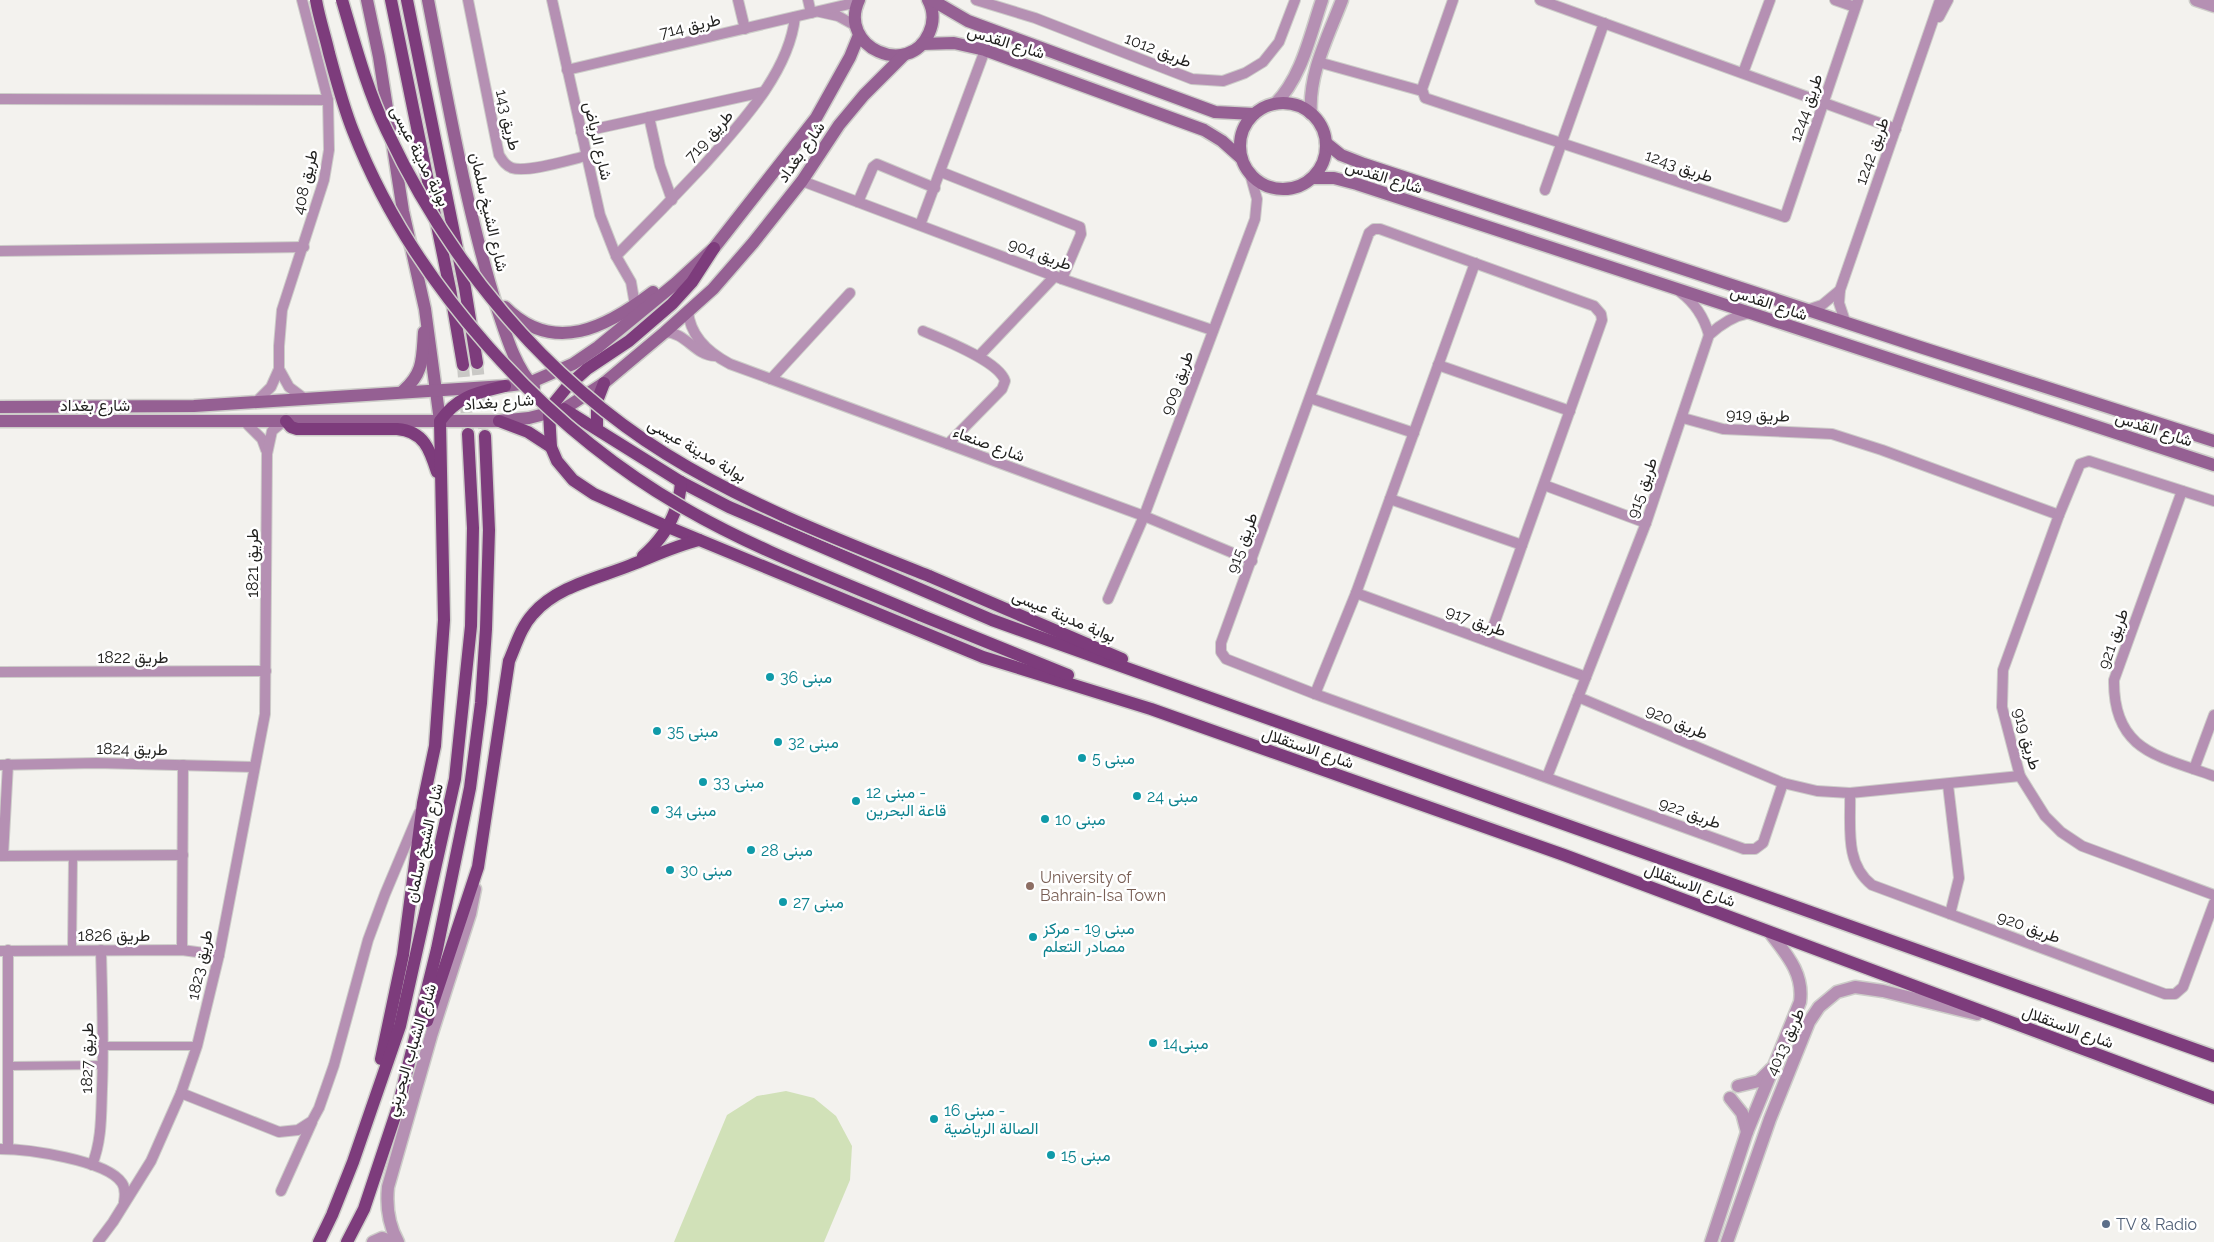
<svg xmlns="http://www.w3.org/2000/svg" width="2214" height="1242" font-family="Raleway,Vazirmatn,sans-serif">
<style>
.green{fill:#d1e1b8}
.lines{fill:none;stroke-linecap:round;stroke-linejoin:round}
.primary-tunnel{stroke:#c9c8c5;stroke-width:12;stroke-dasharray:12 6;stroke-linecap:butt}
.pedestrian-casing{stroke:#cdcdc9;stroke-width:10}
.minor-casing{stroke:#cdcdc9;stroke-width:12}
.tertiary-casing{stroke:#cdcdc9;stroke-width:15}
.secondary-casing{stroke:#cdcdc9;stroke-width:15}
.primary-casing{stroke:#cdcdc9;stroke-width:15}
.pedestrian{stroke:#b590b3;stroke-width:8}
.minor{stroke:#b590b3;stroke-width:10}
.tertiary{stroke:#b590b3;stroke-width:12}
.secondary{stroke:#956093;stroke-width:12}
.primary{stroke:#7d3c7c;stroke-width:12}
.primary-bridge-casing{stroke:#cdcdc9;stroke-width:15;stroke-linecap:butt}
.primary-bridge{stroke:#7d3c7c;stroke-width:12}
.culture-dot{fill:#0f9aa8;stroke:#fff;stroke-width:2}
.education-dot{fill:#8d6e63;stroke:#fff;stroke-width:2}
.service-dot{fill:#5c6f8a;stroke:#fff;stroke-width:2}
.labels{text-anchor:middle;dominant-baseline:central;stroke-width:5;stroke-linejoin:round;paint-order:stroke}
.street-label{font-size:16px;fill:#222220;stroke:#fff}
.culture-label{font-size:16px;fill:#0d838f;stroke:#fff;text-anchor:start}
.education-label{font-size:16px;fill:#785e54;stroke:#fff;text-anchor:start}
.service-label{font-size:16px;fill:#4e5e75;stroke:#fff;text-anchor:start}
</style>
<rect width="100%" height="100%" fill="#f3f2ee"/>
<path class="green" d="M786 1091 814 1098 836 1116 852 1146 850 1180 824 1242H674L727 1115 757 1096Z"/>
<g class="lines">
<g class="primary-tunnel">
<path d="M477 363 485 436"/>
<path d="M463 365 468 432"/>
</g>
<defs>
<g id="pedestrian">
<path d="M72 949 73 856"/>
<path d="M103 1046H197"/>
<path d="M9 1066 103 1065"/>
</g>
<g id="minor">
<path d="M468 0 499 155C503 161 505 165 512 168 527 173 569 160 586 156"/>
<path d="M552 0 600 215 616 256 631 282 635 305"/>
<path d="M738 0 745 29"/>
<path d="M808 0 811 13"/>
<path d="M976 0 1035 18 1192 79 1223 81 1245 73 1263 62 1279 42 1295 0"/>
<path d="M1453 0 1422 89 1425 98 1785 217 1858 0"/>
<path d="M1540 0 1896 129"/>
<path d="M1835 0 1855 7"/>
<path d="M820 12 838 16 856 26"/>
<path d="M1939 17 1948 0"/>
<path d="M1318 62 1422 91"/>
<path d="M567 70 858 2"/>
<path d="M1743 73 1770 0"/>
<path d="M0 99 328 100"/>
<path d="M649 117 660 166 672 200"/>
<path d="M581 132 763 92"/>
<path d="M941 172 1080 227 1081 234 1062 279"/>
<path d="M802 181 1062 279 1212 330"/>
<path d="M1545 190 1604 23"/>
<path d="M858 202 873 167 877 164 935 188"/>
<path d="M920 225 985 50"/>
<path d="M0 251 304 247"/>
<path d="M616 256C646 226 675 196 704 165 740 124 789 73 795 17"/>
<path d="M1680 292C1695 303 1704 317 1709 335"/>
<path d="M1807 310 1822 305 1840 290"/>
<path d="M688 311C690 336 709 353 730 364L1144 516 1252 561"/>
<path d="M1845 321 1839 303 1840 290 1940 0"/>
<path d="M923 331C942 339 999 361 1005 381L1002 389 948 444"/>
<path d="M665 332C687 333 694 355 715 356"/>
<path d="M979 356 1055 276"/>
<path d="M1438 365 1570 411"/>
<path d="M279 369 289 387 305 399"/>
<path d="M771 379 850 293"/>
<path d="M1310 398 1414 433"/>
<path d="M257 401 271 387 279 369V346L282 310 324 180 329 150 328 100 302 0"/>
<path d="M1683 418 1723 429 1832 434 1882 450 2059 515"/>
<path d="M245 422 262 439 266 450"/>
<path d="M1544 485 1646 523"/>
<path d="M2182 491 2114 680C2113 751 2158 756 2214 776"/>
<path d="M1390 499 1522 545"/>
<path d="M2214 501 2089 461 2080 464 2059 515 2003 670 2002 707 2020 776 2045 816 2061 832 2082 846 2214 895"/>
<path d="M1356 593 1586 677"/>
<path d="M1108 599 1144 516 1255 219 1257 199 1250 174"/>
<path d="M1488 641 1602 320 1601 314 1594 306 1380 229H1374L1369 233 1221 643V652L1226 659 1315 694 1744 849H1755L1763 843 1783 783"/>
<path d="M0 672 266 671"/>
<path d="M1315 694 1356 593 1475 263"/>
<path d="M1578 697 1783 783 1817 791 1850 793 2020 776"/>
<path d="M0 765 96 763 254 767"/>
<path d="M2194 769 2214 715"/>
<path d="M1547 777 1646 523 1709 335C1721 324 1733 316 1749 313"/>
<path d="M1948 785 1959 878 1950 914"/>
<path d="M1850 793C1851 826 1844 863 1872 885L2165 994H2175L2183 987 2214 903"/>
<path d="M0 856 183 855"/>
<path d="M3 856 8 764"/>
<path d="M182 950 183 765"/>
<path d="M0 951 182 950 219 955"/>
<path d="M181 1093 279 1132 298 1130 312 1121 319 1108 334 1065 368 940 385 894 419 813"/>
<path d="M0 1149C27 1149 107 1160 122 1183 126 1189 125 1196 124 1202"/>
<path d="M8 1149V950"/>
<path d="M92 1165C102 1140 101 1115 102 1089 104 1042 102 996 101 950"/>
<path d="M281 1191 312 1122"/>
<path d="M98 1242 113 1222 151 1161 181 1093 197 1046 219 955 265 714 267 454 272 431 284 421"/>
</g>
<g id="tertiary">
<path d="M2196 0 2214 6"/>
<path d="M1275 104C1302 77 1310 35 1322 0"/>
<path d="M1311 114C1308 74 1328 37 1342 0"/>
<path d="M1738 1086 1759 1081 1771 1069"/>
<path d="M1730 1098 1742 1113 1747 1132"/>
<path d="M373 1242 382 1238 393 1242"/>
<path d="M398 1242C388 1224 386 1207 388 1187L431 1036 470 914 475 889"/>
<path d="M1711 1242 1747 1132 1800 1002C1804 974 1787 955 1771 934"/>
<path d="M1727 1242 1770 1119 1809 1022 1819 1007 1837 992 1855 987 1883 991 1977 1014"/>
</g>
<g id="secondary">
<path d="M367 0 379 57 403 211 425 309 440 421"/>
<path d="M428 0C448 103 466 208 497 308 506 335 515 367 534 387"/>
<path d="M859 0C837 47 909 79 929 33 934 22 934 11 928 0"/>
<path d="M932 0 968 21 1215 112 1254 114"/>
<path d="M922 44 954 43 985 50 1204 130 1222 141 1241 158"/>
<circle cx="1283" cy="146" r="43"/>
<path d="M1326 143 1341 155 1364 164 1920 347 2214 441"/>
<path d="M1313 178H1334L1357 184 2214 465"/>
<path d="M505 307C554 356 607 327 653 292"/>
<path d="M403 391C424 373 422 358 424 332"/>
<path d="M0 407 194 406 505 386 529 383 573 364 598 347 676 283 714 248 816 118 850 57 859 35"/>
<path d="M0 421H499L529 418 564 409 604 383 665 332 713 289 753 243 802 181 839 125 864 95 904 55"/>
</g>
<g id="primary">
<path d="M391 0 450 289 463 365"/>
<path d="M407 0 465 288 477 363"/>
<path d="M714 248 692 282 672 304 629 341 587 369 567 387 554 403 549 413 551 447 557 461 573 480 594 494 668 527 983 657 1151 709 1564 855 2214 1098"/>
<path d="M564 409 681 482 729 507 992 620 2214 1056"/>
<path d="M286 421 291 427 297 429H397C424 431 430 450 437 472"/>
<path d="M499 421 528 432 551 447"/>
<path d="M597 429V401L604 383"/>
<path d="M643 556C666 536 679 512 681 482"/>
<path d="M929 576 1122 659"/>
<path d="M920 615 1068 675"/>
<path d="M427 1021 478 867 509 661C516 645 521 627 533 614 557 586 599 578 631 565 654 556 675 546 699 540"/>
<path d="M381 1059 403 955 423 803 435 746 444 620 440 421C458 396 476 393 505 386"/>
<path d="M319 1242 332 1215 353 1162 400 1026 455 779 471 626 473 528 468 434"/>
<path d="M347 1242 364 1209 398 1107 437 949 470 788 481 703 486 629 489 530 485 436"/>
</g>
</defs>
<use href="#pedestrian" class="pedestrian-casing"/>
<use href="#minor" class="minor-casing"/>
<use href="#tertiary" class="tertiary-casing"/>
<use href="#secondary" class="secondary-casing"/>
<use href="#primary" class="primary-casing"/>
<use href="#pedestrian" class="pedestrian"/>
<use href="#minor" class="minor"/>
<use href="#tertiary" class="tertiary"/>
<use href="#secondary" class="secondary"/>
<use href="#primary" class="primary"/>
<defs>
<g id="primary-bridge">
<path d="M316 0C319 18 325 35 329 53 336 79 343 106 353 131 412 283 543 427 684 508 758 551 841 581 920 615"/>
<path d="M342 0C355 44 367 90 387 131 448 261 543 377 666 454 748 505 839 540 929 576"/>
</g>
</defs>
<use href="#primary-bridge" class="primary-bridge-casing"/>
<use href="#primary-bridge" class="primary-bridge"/>
</g>
<g class="culture-dot">
<circle cx="770" cy="677" r="5"/>
<circle cx="657" cy="731" r="5"/>
<circle cx="778" cy="742" r="5"/>
<circle cx="1082" cy="758" r="5"/>
<circle cx="703" cy="782" r="5"/>
<circle cx="1137" cy="796" r="5"/>
<circle cx="856" cy="801" r="5"/>
<circle cx="655" cy="810" r="5"/>
<circle cx="1045" cy="819" r="5"/>
<circle cx="751" cy="850" r="5"/>
<circle cx="670" cy="870" r="5"/>
<circle cx="783" cy="902" r="5"/>
<circle cx="1033" cy="937" r="5"/>
<circle cx="1153" cy="1043" r="5"/>
<circle cx="934" cy="1119" r="5"/>
<circle cx="1051" cy="1155" r="5"/>
</g>
<circle class="education-dot" cx="1030" cy="886" r="5"/>
<circle class="service-dot" cx="2106" cy="1224" r="5"/>
<g class="labels">
<g class="street-label">
<text transform="translate(690 26) rotate(-13)">طريق 714</text>
<text transform="translate(1006 42) rotate(17)">شارع القدس</text>
<text transform="translate(1158 50) rotate(21)">طريق 1012</text>
<text transform="translate(1806 108) rotate(-71)">طريق 1244</text>
<text transform="translate(508 120) rotate(77)">طريق 143</text>
<text transform="translate(709 136) rotate(-48)">طريق 719</text>
<text transform="translate(598 141) rotate(77)">شارع الرياض</text>
<text transform="translate(1872 151) rotate(-70)">طريق 1242</text>
<text transform="translate(801 152) rotate(-55)">شارع بغداد</text>
<text transform="translate(420 156) rotate(63)">بوابة مدينة عيسى</text>
<text transform="translate(1679 166) rotate(19)">طريق 1243</text>
<text transform="translate(1384 177) rotate(17)">شارع القدس</text>
<text transform="translate(305 182) rotate(-77)">طريق 408</text>
<text transform="translate(489 212) rotate(77)">شارع الشيخ سلمان</text>
<text transform="translate(1040 254) rotate(20)">طريق 904</text>
<text transform="translate(1769 303) rotate(18)">شارع القدس</text>
<text transform="translate(1177 383) rotate(-70)">طريق 909</text>
<text transform="translate(499 402) rotate(-4)">شارع بغداد</text>
<text x="95" y="405">شارع بغداد</text>
<text transform="translate(1758 415) rotate(2)">طريق 919</text>
<text transform="translate(2154 429) rotate(18)">شارع القدس</text>
<text transform="translate(989 444) rotate(20)">شارع صنعاء</text>
<text transform="translate(697 450) rotate(30)">بوابة مدينة عيسى</text>
<text transform="translate(1642 488) rotate(-71)">طريق 915</text>
<text transform="translate(1242 543) rotate(-70)">طريق 915</text>
<text transform="translate(252 563) rotate(-90)">طريق 1821</text>
<text transform="translate(1064 616) rotate(23)">بوابة مدينة عيسى</text>
<text transform="translate(1476 621) rotate(20)">طريق 917</text>
<text transform="translate(2113 639) rotate(-71)">طريق 921</text>
<text x="133" y="657">طريق 1822</text>
<text transform="translate(1677 722) rotate(23)">طريق 920</text>
<text transform="translate(2027 739) rotate(74)">طريق 919</text>
<text transform="translate(1308 748) rotate(19)">شارع الاستقلال</text>
<text transform="translate(132 749) rotate(1)">طريق 1824</text>
<text transform="translate(1690 813) rotate(20)">طريق 922</text>
<text transform="translate(424 843) rotate(-77)">شارع الشيخ سلمان</text>
<text transform="translate(1690 885) rotate(21)">شارع الاستقلال</text>
<text transform="translate(2029 927) rotate(20)">طريق 920</text>
<text x="114" y="935">طريق 1826</text>
<text transform="translate(200 965) rotate(-78)">طريق 1823</text>
<text transform="translate(2068 1027) rotate(20)">شارع الاستقلال</text>
<text transform="translate(1785 1042) rotate(-66)">طريق 4013</text>
<text transform="translate(411 1050) rotate(-73)">شارع الشباب البحريني</text>
<text transform="translate(87 1058) rotate(-89)">طريق 1827</text>
</g>
<g class="culture-label">
<text x="780" y="677">مبنى 36</text>
<text x="667" y="731">مبنى 35</text>
<text x="788" y="742">مبنى 32</text>
<text x="1092" y="758">مبنى 5</text>
<text x="713" y="782">مبنى 33</text>
<text x="866" y="792">مبنى 12 -<tspan x="866" dy="18">قاعة البحرين</tspan></text>
<text x="1147" y="796">مبنى 24</text>
<text x="665" y="810">مبنى 34</text>
<text x="1055" y="819">مبنى 10</text>
<text x="761" y="850">مبنى 28</text>
<text x="680" y="870">مبنى 30</text>
<text x="793" y="902">مبنى 27</text>
<text x="1043" y="928">مبنى 19 - مركز<tspan x="1043" dy="18">مصادر التعلم</tspan></text>
<text x="1163" y="1043">مبنى14</text>
<text x="944" y="1110">مبنى 16 -<tspan x="944" dy="18">الصالة الرياضية</tspan></text>
<text x="1061" y="1155">مبنى 15</text>
</g>
<g class="education-label">
<text x="1040" y="877">University of<tspan x="1040" dy="18">Bahrain-Isa Town</tspan></text>
</g>
<g class="service-label">
<text x="2116" y="1224">TV &amp; Radio</text>
</g>
</g>
</svg>
